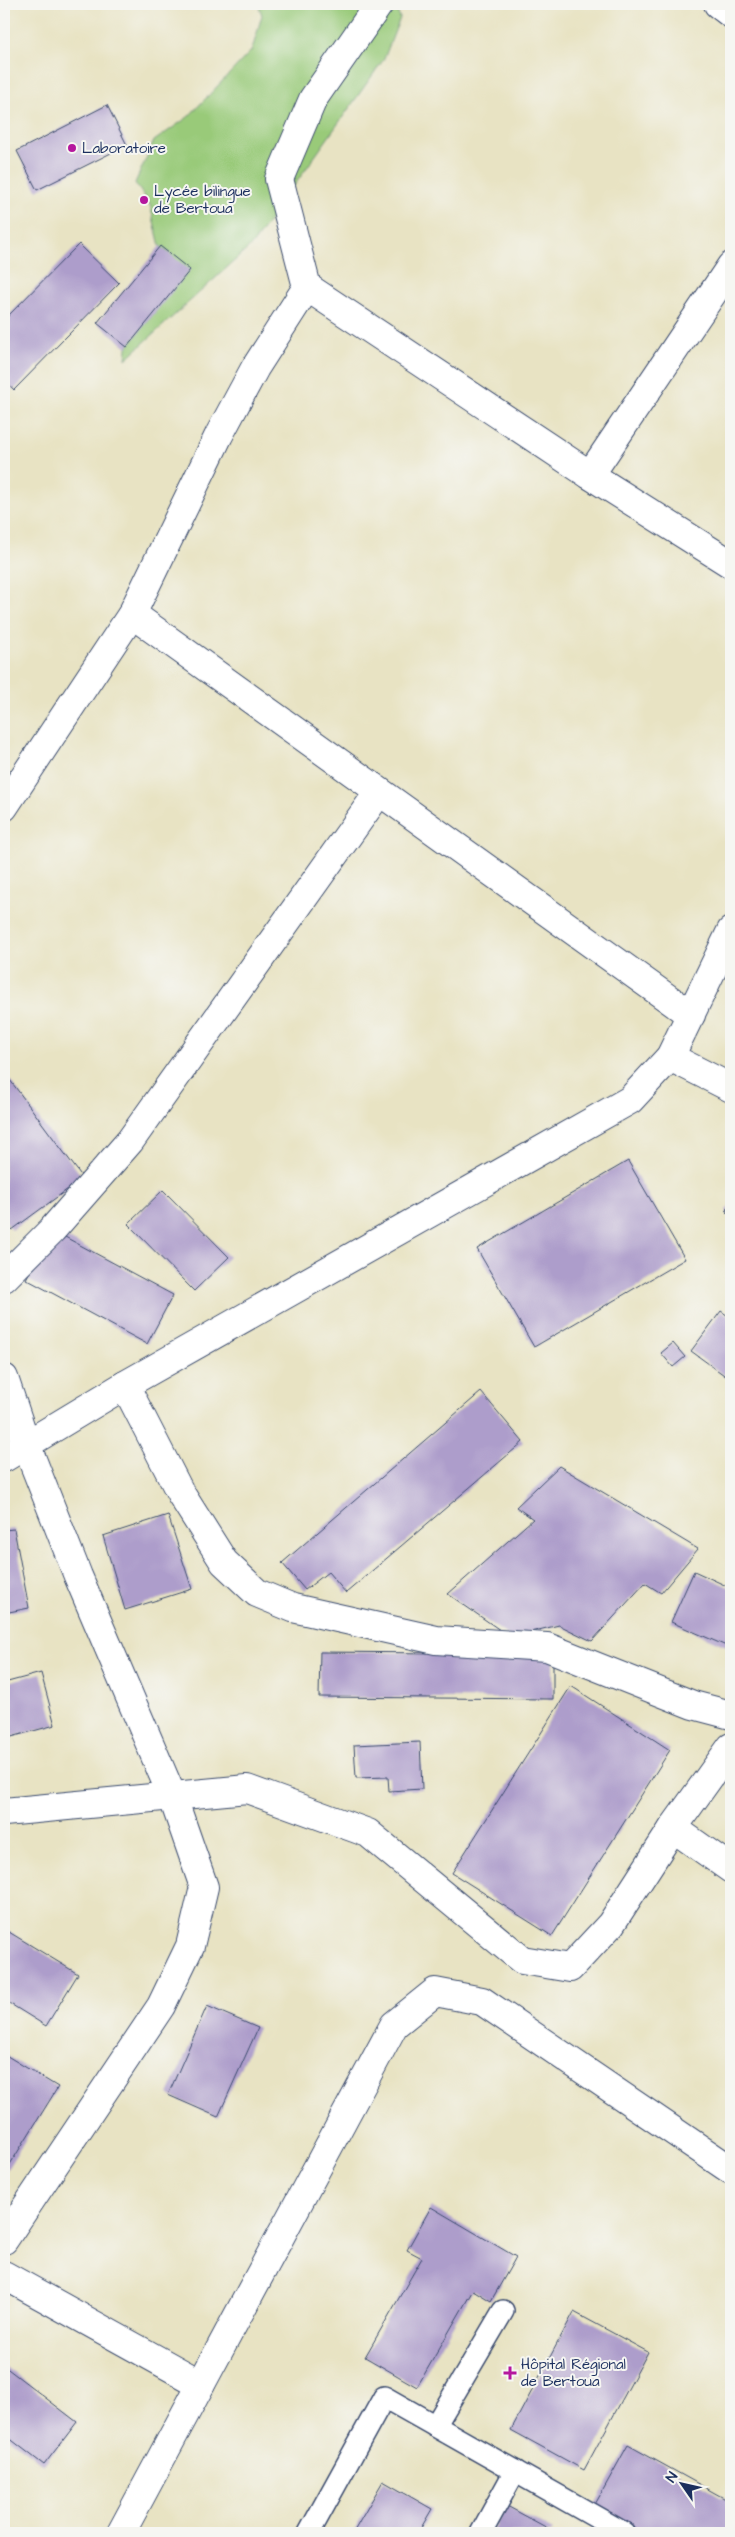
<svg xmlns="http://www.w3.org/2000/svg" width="735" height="2537" font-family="'Architects Daughter',sans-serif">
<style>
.green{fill:#99ca79;stroke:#5a7c6c}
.building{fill:#ad9dcb}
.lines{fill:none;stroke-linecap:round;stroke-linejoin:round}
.service-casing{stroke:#3a4a6d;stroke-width:24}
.minor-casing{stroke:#3a4a6d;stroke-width:30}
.service{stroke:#fff;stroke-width:21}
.minor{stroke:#fff;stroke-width:28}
.poi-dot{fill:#b5179e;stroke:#f6f6f2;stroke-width:2}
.labels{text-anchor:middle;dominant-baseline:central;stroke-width:4;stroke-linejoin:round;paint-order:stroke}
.poi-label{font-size:15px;fill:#1b2f5e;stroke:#f6f6f2;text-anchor:start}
</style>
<rect width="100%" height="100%" fill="#f6f6f2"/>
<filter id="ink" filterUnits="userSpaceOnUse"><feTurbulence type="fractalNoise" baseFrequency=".02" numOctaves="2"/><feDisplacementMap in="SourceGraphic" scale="10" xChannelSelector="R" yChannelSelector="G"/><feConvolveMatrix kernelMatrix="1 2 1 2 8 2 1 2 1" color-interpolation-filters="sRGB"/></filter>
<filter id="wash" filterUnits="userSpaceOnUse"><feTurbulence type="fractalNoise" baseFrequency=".0096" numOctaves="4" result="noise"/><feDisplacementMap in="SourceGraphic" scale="20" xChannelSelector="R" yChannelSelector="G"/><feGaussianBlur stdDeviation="1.12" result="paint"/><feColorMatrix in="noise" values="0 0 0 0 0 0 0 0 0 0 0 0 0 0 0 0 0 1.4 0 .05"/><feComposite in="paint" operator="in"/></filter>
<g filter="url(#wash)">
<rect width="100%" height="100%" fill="#e8e3c3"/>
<path class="green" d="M258 4H394L400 18 384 59 252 245 126 359 127 347 189 270 160 246 150 205 135 183 154 141 188 117 252 50 262 15Z"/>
<g id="blocks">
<g class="building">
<path d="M107 105 127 145 37 190 17 151Z"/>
<path d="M79 244 119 283 14 390 4 379V320Z"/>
<path d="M160 246 190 270 127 347 97 323Z"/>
<path d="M4 1072 83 1178 12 1230 4 1219Z"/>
<path d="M628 1161 685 1259 534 1347 477 1249Z"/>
<path d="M163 1190 229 1257 194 1291 128 1224Z"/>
<path d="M731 1206V1218L726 1210Z"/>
<path d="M52 1230 173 1295 147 1344 26 1279Z"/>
<path d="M721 1311 731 1318V1380L691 1351Z"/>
<path d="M673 1343 685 1357 673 1367 661 1353Z"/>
<path d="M481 1392 523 1442 346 1593 328 1572 305 1590 282 1563Z"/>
<path d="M559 1466 698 1549 661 1593 645 1583 592 1641 559 1625 510 1637 448 1594 533 1519 516 1507Z"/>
<path d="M168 1515 192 1589 125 1610 103 1536Z"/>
<path d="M14 1529 29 1608 4 1613V1530Z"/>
<path d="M694 1571 731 1588V1648L671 1622Z"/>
<path d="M320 1652 553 1654V1699L319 1697Z"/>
<path d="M41 1673 55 1725 4 1739V1683Z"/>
<path d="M571 1686 670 1750 552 1936 452 1873Z"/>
<path d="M420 1742 422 1789 389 1791 388 1777 356 1778 354 1745Z"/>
<path d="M4 1929 78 1974 46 2026 4 2000Z"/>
<path d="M207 2006 258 2028 218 2117 168 2095Z"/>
<path d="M4 2054 58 2087 4 2174Z"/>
<path d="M431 2207 516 2257 491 2301 473 2290 417 2387 365 2357 422 2258 407 2250Z"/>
<path d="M574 2312 648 2352 584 2470 511 2430Z"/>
<path d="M4 2366 77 2422 44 2465 4 2434Z"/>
<path d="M628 2445 731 2502V2533H638L593 2508Z"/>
<path d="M383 2481 432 2509 418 2533H353Z"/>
<path d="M507 2506 553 2531 551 2533H492Z"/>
</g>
</g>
</g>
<g filter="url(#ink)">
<use href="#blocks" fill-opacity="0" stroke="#3a4a6d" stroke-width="1"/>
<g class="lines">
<defs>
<g id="service">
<path d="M435 2426 503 2311"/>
<path d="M309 2533 384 2397 624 2533"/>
<path d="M481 2533 515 2471"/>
</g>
<g id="minor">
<path d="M718 4 731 14"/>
<path d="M307 287 590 475 731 564"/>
<path d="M590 475 731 266"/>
<path d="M132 614 691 1015"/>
<path d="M4 807 132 614 219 435 255 368 307 287 279 179 313 99 379 4"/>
<path d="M670 1057 731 1088"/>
<path d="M4 1278 52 1230 130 1141 379 792"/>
<path d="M4 1378 26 1444 78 1576 173 1798 204 1887 190 1946 161 2006 4 2240"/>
<path d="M125 1385 181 1494 224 1562 257 1593 293 1608 436 1640 547 1647 693 1705 731 1715"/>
<path d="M4 1458 125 1385 630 1100 670 1057 731 931"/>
<path d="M4 1812 247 1789 368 1833 522 1960 570 1968 611 1924 673 1828 731 1747"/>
<path d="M673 1828 731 1869"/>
<path d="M4 2275 201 2384"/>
<path d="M121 2533 394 2025 435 1992 482 2001 731 2170"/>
</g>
</defs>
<use href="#service" class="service-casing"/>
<use href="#minor" class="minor-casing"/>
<use href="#service" class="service"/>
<use href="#minor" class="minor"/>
</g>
</g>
<g class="poi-dot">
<circle cx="72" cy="148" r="5"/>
<circle cx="144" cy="200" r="5"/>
<path d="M507.5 2365.5h5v5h5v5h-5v5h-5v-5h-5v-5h5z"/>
</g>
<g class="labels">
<g class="poi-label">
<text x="82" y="148">Laboratoire</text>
<text x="154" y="191">Lycée bilingue<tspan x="154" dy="17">de Bertoua</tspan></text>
<text x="521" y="2364">Hôpital Régional<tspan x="521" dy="17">de Bertoua</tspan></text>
</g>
</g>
<rect width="735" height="2537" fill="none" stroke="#f6f6f2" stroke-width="20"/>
<g transform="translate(682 2484) rotate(304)" stroke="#f6f6f2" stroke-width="4" paint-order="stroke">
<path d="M0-4L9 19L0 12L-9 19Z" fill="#1b2f5e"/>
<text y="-8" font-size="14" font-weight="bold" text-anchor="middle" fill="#1b2f5e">N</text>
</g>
</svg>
